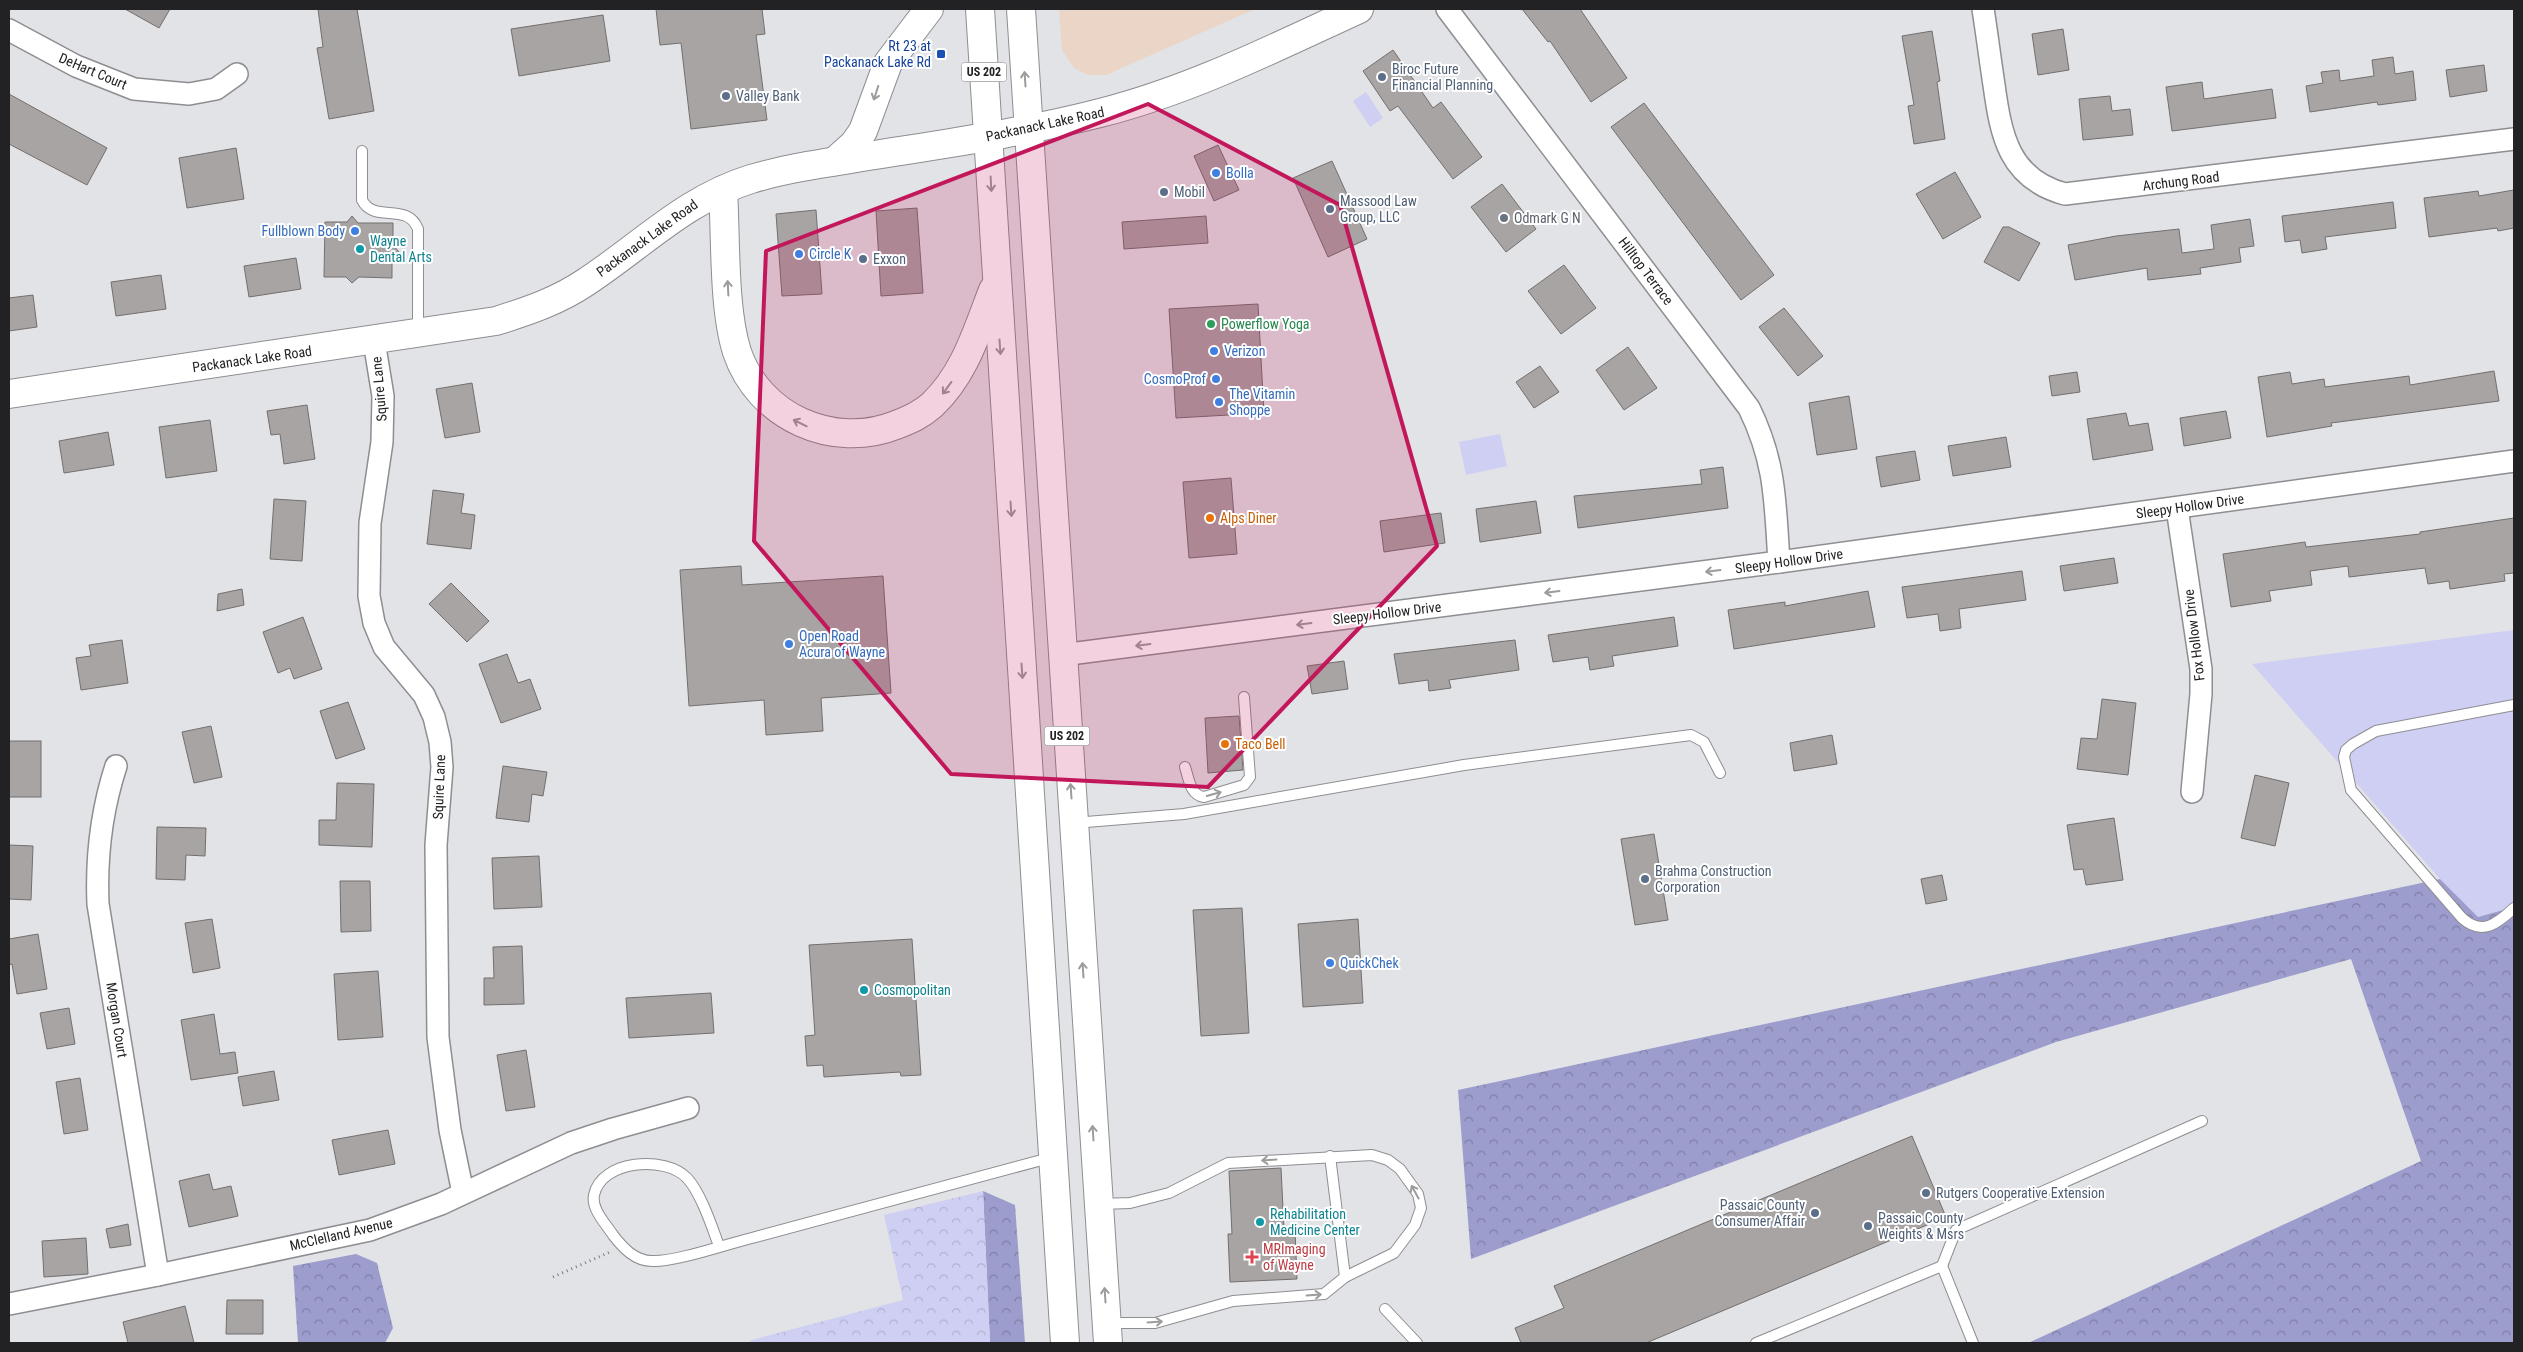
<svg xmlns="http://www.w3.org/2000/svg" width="2523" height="1352" font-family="'Roboto Condensed',sans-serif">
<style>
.commercial{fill:#ead5c7}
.green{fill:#cecff3}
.forest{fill:url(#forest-crowns)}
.park{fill:url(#park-crowns)}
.building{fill:#a8a4a3;stroke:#736f6e}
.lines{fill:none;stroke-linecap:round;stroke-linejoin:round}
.lane-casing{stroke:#8e8e92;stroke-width:12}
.street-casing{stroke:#8e8e92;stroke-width:24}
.secondary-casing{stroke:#8e8e92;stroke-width:30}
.highway-casing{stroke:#8e8e92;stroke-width:30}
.path{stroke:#79797c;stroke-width:3;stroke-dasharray:1 4;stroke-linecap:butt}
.lane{stroke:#fff;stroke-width:10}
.street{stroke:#fff;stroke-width:21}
.secondary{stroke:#fff;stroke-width:28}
.highway{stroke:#fff;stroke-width:28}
.oneway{stroke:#9c9c9c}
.marked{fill:#c2185b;fill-opacity:0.2;stroke:#c2185b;stroke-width:4;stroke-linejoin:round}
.transit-dot{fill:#1a4fb4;stroke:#fff;stroke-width:2}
.service-dot{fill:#5c6f8a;stroke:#fff;stroke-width:2}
.shop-dot{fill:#3f7fe0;stroke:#fff;stroke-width:2}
.worship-dot{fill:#6b7280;stroke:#fff;stroke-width:2}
.culture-dot{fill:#0f9aa8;stroke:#fff;stroke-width:2}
.leisure-dot{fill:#2e9e5b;stroke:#fff;stroke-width:2}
.food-dot{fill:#e8710a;stroke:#fff;stroke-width:2}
.health-dot{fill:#e0444e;stroke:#fff;stroke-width:2}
.labels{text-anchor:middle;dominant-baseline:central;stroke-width:4;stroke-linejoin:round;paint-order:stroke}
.shield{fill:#fff;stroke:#646466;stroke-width:1}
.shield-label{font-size:12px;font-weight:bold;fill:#222224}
.transit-label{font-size:14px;fill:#164399;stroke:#fff;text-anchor:end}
.service-label{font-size:14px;fill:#4e5e75;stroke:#fff;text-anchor:start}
.street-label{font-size:14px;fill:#222224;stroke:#fff}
.shop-label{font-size:14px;fill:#366cbe;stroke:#fff;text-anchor:start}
.worship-label{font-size:14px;fill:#5b616d;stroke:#fff;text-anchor:start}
.culture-label{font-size:14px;fill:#0d838f;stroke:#fff;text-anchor:start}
.leisure-label{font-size:14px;fill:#27864d;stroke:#fff;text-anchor:start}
.food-label{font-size:14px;fill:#c56008;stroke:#fff;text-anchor:start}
.health-label{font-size:14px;fill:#be3a42;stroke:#fff;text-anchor:start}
</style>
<defs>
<pattern id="forest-crowns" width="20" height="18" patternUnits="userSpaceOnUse" patternTransform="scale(1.25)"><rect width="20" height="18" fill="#9c9ccd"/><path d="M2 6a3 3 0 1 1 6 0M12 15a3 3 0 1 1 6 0" fill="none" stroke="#7f7fa6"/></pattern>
<pattern id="park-crowns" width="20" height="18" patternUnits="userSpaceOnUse" patternTransform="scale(1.25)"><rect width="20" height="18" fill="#cecff3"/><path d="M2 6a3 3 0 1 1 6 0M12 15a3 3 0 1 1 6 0" fill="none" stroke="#b1b1d0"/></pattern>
</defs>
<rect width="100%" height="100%" fill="#e2e3e6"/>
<path class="commercial" d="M1059 9H1255L1106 75H1088L1074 68 1062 50Z"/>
<g class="green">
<path d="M1366 92 1383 118 1370 127 1353 101Z"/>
<path d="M1500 434 1507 466 1466 475 1459 442Z"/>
<path d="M2514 630V907L2478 917 2440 879 2252 664Z"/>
</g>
<g class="forest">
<path d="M2440 879 2478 917 2514 907V1343H2028L2421 1161 2351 959 2056 1042 1471 1259 1458 1090Z"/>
<path d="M983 1191 1015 1205 1025 1343H990Z"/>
<path d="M356 1254 377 1263 393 1328 385 1343H298L293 1266Z"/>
</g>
<path class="park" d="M983 1191 990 1343H748L752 1340 903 1300 884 1215Z"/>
<g class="building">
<path d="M125 9H170L159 28Z"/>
<path d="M318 9H357L374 111 329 119 317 48 323 47Z"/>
<path d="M656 9H762L765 34 756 35 767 120 691 129 681 43 660 45Z"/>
<path d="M1522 9H1580L1627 78 1591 102 1550 41 1548 42Z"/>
<path d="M603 15 610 61 519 76 511 29Z"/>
<path d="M2063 29 2069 70 2038 75 2032 34Z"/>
<path d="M1932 31 1940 81 1937 82 1945 139 1914 144 1908 106 1914 105 1902 36Z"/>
<path d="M1393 50 1433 108 1441 102 1482 157 1453 179 1398 106 1390 111 1363 71Z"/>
<path d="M2393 57 2395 74 2413 71 2416 100 2378 105 2377 102 2310 112 2306 86 2323 83 2321 72 2339 70 2340 81 2374 76 2372 60Z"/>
<path d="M2484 65 2487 91 2450 97 2446 70Z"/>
<path d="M2202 82 2204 99 2272 89 2276 118 2172 131 2166 87Z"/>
<path d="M9 94 107 148 87 185 9 144Z"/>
<path d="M2110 96 2112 111 2130 109 2133 135 2083 140 2079 99Z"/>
<path d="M1644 103 1774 275 1741 300 1611 127Z"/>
<path d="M1218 145 1239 190 1214 201 1194 156Z"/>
<path d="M236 148 244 199 187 208 179 158Z"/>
<path d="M1332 161 1367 239 1328 257 1293 178Z"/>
<path d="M1955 172 1981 217 1943 239 1916 194Z"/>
<path d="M1502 184 1536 229 1506 252 1471 207Z"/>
<path d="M2514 190V228L2498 231 2497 228 2429 237 2424 198 2478 191 2479 196Z"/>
<path d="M2393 202 2396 228 2325 237 2327 249 2302 253 2300 240 2285 242 2282 216Z"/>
<path d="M917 208 923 293 881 296 876 211Z"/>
<path d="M816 210 822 294 782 296 776 214Z"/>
<path d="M352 216 358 223H393V245L399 252 392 257V278L359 277 352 283 346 277H324L325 222H347Z"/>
<path d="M1206 216 1208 243 1124 249 1122 222Z"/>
<path d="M2250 219 2254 246 2239 248 2241 262 2200 268 2201 274 2148 280 2147 268 2075 280 2068 245 2116 236 2179 229 2182 253 2214 249 2211 225Z"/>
<path d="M2003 227H2009L2040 243 2019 281 1984 262Z"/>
<path d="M296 258 301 289 249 297 244 266Z"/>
<path d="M1564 265 1596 308 1561 334 1528 291Z"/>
<path d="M161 275 166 309 116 316 111 282Z"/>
<path d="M33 295 37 327 9 331V298Z"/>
<path d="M1258 304 1264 413 1176 418 1169 309Z"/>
<path d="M1784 308 1823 356 1798 376 1759 327Z"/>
<path d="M1628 347 1657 388 1624 410 1596 370Z"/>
<path d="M1540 366 1559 392 1534 408 1516 382Z"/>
<path d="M2494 371 2499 401 2331 423 2332 426 2267 437 2258 377 2290 372 2292 384 2324 379 2325 387 2409 376 2410 385Z"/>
<path d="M2077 372 2080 392 2052 396 2049 376Z"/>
<path d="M472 383 480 432 445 438 436 389Z"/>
<path d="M1849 396 1857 449 1817 455 1809 403Z"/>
<path d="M307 405 315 459 284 464 280 434 271 435 267 411Z"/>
<path d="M2226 411 2231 438 2184 446 2180 418Z"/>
<path d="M2126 413 2129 426 2148 423 2153 450 2093 460 2087 419Z"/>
<path d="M210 420 217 471 166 478 159 427Z"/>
<path d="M108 432 114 465 64 473 59 441Z"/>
<path d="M2006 437 2011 467 1953 476 1948 446Z"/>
<path d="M1915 451 1920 480 1881 487 1876 457Z"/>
<path d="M1723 467 1728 508 1578 528 1574 496 1702 484 1700 470Z"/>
<path d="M1231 478 1237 554 1189 558 1183 482Z"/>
<path d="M433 490 464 494 461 513 475 515 471 549 427 544Z"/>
<path d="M274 499 306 501 302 561 270 559Z"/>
<path d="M1536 501 1541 533 1480 542 1476 509Z"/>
<path d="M1441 513 1445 543 1384 552 1380 521Z"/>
<path d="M2514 518V573L2504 574 2505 581 2450 589 2449 581 2428 584 2425 568 2349 577 2348 566 2310 571 2312 585 2269 591 2271 601 2231 607 2223 554 2305 542 2306 547 2420 534V532Z"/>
<path d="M2114 558 2118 583 2064 591 2060 566Z"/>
<path d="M741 566 742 585 883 576 891 693 821 698 823 731 766 735 764 700 689 706 680 570Z"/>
<path d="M2022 571 2026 600 1959 609 1961 628 1940 631 1938 614 1907 618 1902 587Z"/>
<path d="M451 583 489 621 467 642 429 604Z"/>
<path d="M242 589 244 605 217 611 218 594Z"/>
<path d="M1868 591 1875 627 1734 649 1728 610 1785 602V606Z"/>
<path d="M303 617 322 669 294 679 290 668 278 673 263 632Z"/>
<path d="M1674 617 1678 646 1612 656 1614 666 1590 670 1588 657 1553 662 1548 635Z"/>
<path d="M122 640 128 683 81 690 76 658 91 656 89 645Z"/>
<path d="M1515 640 1519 670 1449 680 1451 688 1429 691 1428 680 1399 684 1394 654Z"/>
<path d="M507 654 518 683 530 679 541 709 501 723 479 664Z"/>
<path d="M1344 661 1348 689 1312 694 1307 666Z"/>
<path d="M2102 699 2136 703 2128 775 2077 769 2081 738 2097 739Z"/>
<path d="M348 702 365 749 336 759 320 711Z"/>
<path d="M1239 716 1243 770 1208 773 1205 718Z"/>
<path d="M211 726 222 777 194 783 182 732Z"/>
<path d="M1832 735 1837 764 1794 771 1790 743Z"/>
<rect x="9" y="741" width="32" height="56"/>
<path d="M503 766 547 772 543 796 532 794 529 822 496 818Z"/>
<path d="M2255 775 2289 783 2275 846 2241 838Z"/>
<path d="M337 783 374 784 372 847 319 845V820H336Z"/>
<path d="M2114 818 2123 880 2086 885 2083 869 2074 870 2067 825Z"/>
<path d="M157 827 206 828 205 856 186 855 185 880 156 879Z"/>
<path d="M1654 834 1668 920 1635 925 1621 839Z"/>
<path d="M9 845 33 846 31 900 9 899Z"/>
<path d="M539 856 542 907 494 909 492 858Z"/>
<path d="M1942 875 1947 900 1926 904 1921 879Z"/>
<path d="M340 881H370L371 931 341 932Z"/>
<path d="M1242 908 1249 1033 1201 1036 1193 910Z"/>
<path d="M212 919 220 968 193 973 185 923Z"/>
<path d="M1358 919 1363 1003 1303 1007 1298 924Z"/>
<path d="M38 934 47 989 17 994 12 964 9 965V939Z"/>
<path d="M912 939 921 1075 901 1076 900 1072 824 1077 823 1065 807 1066 805 1036 815 1035 809 945Z"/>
<path d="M522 946 524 1004 484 1005V978H494L493 947Z"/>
<path d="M378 971 383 1037 338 1040 334 974Z"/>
<path d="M711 993 714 1033 629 1038 626 998Z"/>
<path d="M69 1008 75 1044 47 1049 40 1013Z"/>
<path d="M214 1014 220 1054 235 1052 238 1073 191 1080 181 1020Z"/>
<path d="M526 1050 535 1107 506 1111 497 1055Z"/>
<path d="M274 1071 279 1100 243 1106 238 1077Z"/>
<path d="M80 1078 88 1130 64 1134 56 1082Z"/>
<path d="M388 1130 395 1164 339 1175 332 1140Z"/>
<path d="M1912 1136 1946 1217 1646 1343H1521L1515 1328 1564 1308 1554 1286Z"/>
<path d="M1281 1168 1284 1229H1295L1297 1279 1230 1282 1228 1234H1232L1229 1171Z"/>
<path d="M209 1174 213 1190 231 1186 238 1216 189 1227 179 1181Z"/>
<path d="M128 1224 131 1245 110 1248 106 1229Z"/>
<path d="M86 1238 88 1274 44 1277 42 1241Z"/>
<path d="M227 1300H263V1334H226Z"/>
<path d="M185 1306 194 1343H128L123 1322Z"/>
</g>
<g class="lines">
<defs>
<g id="lane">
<path d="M362 151V200C374 224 407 201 418 229V331"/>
<path d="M2514 705 2376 731 2353 744 2346 750 2344 757 2351 790 2462 918C2482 936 2497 924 2514 908"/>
<path d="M1185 767C1189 779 1190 795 1204 797L1244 785 1250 777 1244 697"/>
<path d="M1074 823 1184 814 1464 765 1691 735 1704 742 1720 773"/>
<path d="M1330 1156 1345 1277"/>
<path d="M1100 1204 1130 1203 1169 1193 1228 1163 1372 1155 1388 1160 1400 1169 1418 1194 1421 1208 1415 1225 1394 1253 1345 1277 1324 1294 1233 1301 1155 1323H1108"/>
<path d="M719 1246C712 1227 701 1193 687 1178 665 1155 601 1160 594 1195 591 1209 606 1224 613 1235 623 1248 635 1261 652 1261 675 1262 724 1245 748 1239L1053 1157"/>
<path d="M1942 1266 1956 1230 2202 1121"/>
<path d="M1385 1309 1417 1343"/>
<path d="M1756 1343 1942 1266 1973 1343"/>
</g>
<g id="street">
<path d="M1447 9 1749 408C1776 463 1775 502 1779 562"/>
<path d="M1983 9C1987 34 1990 59 1994 85 2001 136 2009 179 2065 194L2514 139"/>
<path d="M9 30 76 66 134 89 189 94 216 89 237 74"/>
<path d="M374 341 383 396 382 442 370 523 369 596 374 623 384 647 424 695 434 717 440 742 442 767 436 845 438 1037 450 1130 463 1193"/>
<path d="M2177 508 2201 669V694L2192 792"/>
<path d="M1062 655 1779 562 2514 461"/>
<path d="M116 766C101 812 96 856 98 904L158 1275"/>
<path d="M9 1304 158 1275 370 1230 441 1204 571 1143 613 1129 688 1108"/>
</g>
<path id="secondary" d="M9 394 496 321C528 311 558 301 586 282 641 246 686 199 751 179 791 167 833 162 875 155 950 143 1026 132 1100 113 1191 90 1274 48 1359 9"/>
<g id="highway">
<path d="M980 9 1065 1343"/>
<path d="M1021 9 1108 1343"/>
<path d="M835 161 854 144 863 131 888 63 929 9"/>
<path d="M723 190C726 238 723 308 737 352 759 417 833 450 896 425 909 420 921 415 932 405 965 374 977 331 993 290"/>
</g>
</defs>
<use href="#lane" class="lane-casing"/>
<use href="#street" class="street-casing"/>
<use href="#secondary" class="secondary-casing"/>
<use href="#highway" class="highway-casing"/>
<path class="path" d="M553 1277 610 1252"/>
<use href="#lane" class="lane"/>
<use href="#street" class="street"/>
<use href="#secondary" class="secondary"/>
<use href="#highway" class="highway"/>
</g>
<defs><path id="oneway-shaft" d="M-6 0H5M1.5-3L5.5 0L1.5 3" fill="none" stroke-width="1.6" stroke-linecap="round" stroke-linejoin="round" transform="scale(1.25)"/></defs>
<g class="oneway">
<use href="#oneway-shaft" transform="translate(1025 79) rotate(-94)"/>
<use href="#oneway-shaft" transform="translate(876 93) rotate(108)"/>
<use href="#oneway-shaft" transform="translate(991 184) rotate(87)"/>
<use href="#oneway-shaft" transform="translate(728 288) rotate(-93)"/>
<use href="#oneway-shaft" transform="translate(1000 347) rotate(86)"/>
<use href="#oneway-shaft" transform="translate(947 388) rotate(126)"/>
<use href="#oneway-shaft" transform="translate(800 423) rotate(-154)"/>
<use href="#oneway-shaft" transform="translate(1011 509) rotate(86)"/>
<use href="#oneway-shaft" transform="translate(1713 571) rotate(173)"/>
<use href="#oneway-shaft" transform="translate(1552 592) rotate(173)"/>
<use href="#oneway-shaft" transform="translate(1304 624) rotate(173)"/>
<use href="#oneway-shaft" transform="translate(1143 645) rotate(173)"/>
<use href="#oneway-shaft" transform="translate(1022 671) rotate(86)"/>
<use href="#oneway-shaft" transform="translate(1071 791) rotate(-94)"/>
<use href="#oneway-shaft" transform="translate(1214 794) rotate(-16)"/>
<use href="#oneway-shaft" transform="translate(1083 970) rotate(-94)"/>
<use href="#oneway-shaft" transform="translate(1093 1133) rotate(-94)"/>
<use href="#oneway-shaft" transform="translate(1269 1160) rotate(176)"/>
<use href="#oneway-shaft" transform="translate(1415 1192) rotate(-119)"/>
<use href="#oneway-shaft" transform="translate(1105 1295) rotate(-94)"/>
<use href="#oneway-shaft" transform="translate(1314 1295) rotate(-4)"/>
<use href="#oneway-shaft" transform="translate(1155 1322) rotate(-4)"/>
</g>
<path class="marked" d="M1148 104 1340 205 1437 546 1208 787 951 774 754 541 766 251Z"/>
<rect class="transit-dot" x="936" y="49" width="10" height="10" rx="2.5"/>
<g class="service-dot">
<circle cx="1382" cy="77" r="5"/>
<circle cx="726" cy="96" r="5"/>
<circle cx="1164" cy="192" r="5"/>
<circle cx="1330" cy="209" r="5"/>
<circle cx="863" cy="259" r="5"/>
<circle cx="1645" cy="879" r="5"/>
<circle cx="1926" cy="1193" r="5"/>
<circle cx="1815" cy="1213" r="5"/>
<circle cx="1868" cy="1226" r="5"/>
</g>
<g class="shop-dot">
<circle cx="1216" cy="173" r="5"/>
<circle cx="355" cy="231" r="5"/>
<circle cx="799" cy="254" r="5"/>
<circle cx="1214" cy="351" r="5"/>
<circle cx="1216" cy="379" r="5"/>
<circle cx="1219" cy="402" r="5"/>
<circle cx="789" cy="644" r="5"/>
<circle cx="1330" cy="963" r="5"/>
</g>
<circle class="worship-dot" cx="1504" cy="218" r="5"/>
<g class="culture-dot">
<circle cx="360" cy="249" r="5"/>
<circle cx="864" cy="990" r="5"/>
<circle cx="1260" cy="1222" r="5"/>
</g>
<circle class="leisure-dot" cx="1211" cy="324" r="5"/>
<g class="food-dot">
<circle cx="1210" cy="518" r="5"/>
<circle cx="1225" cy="744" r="5"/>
</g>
<path class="health-dot" d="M1249.5 1249.5h5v5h5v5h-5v5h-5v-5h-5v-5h5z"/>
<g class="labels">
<g class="shield">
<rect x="961.5" y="62.5" width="45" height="19" rx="4"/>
<rect x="1044.5" y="726.5" width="45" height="19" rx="4"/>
</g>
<g class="shield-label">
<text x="984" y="72">US 202</text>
<text x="1067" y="736">US 202</text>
</g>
<g class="transit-label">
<text x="931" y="46">Rt 23 at<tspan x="931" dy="16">Packanack Lake Rd</tspan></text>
</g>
<g class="service-label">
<text x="1392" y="69">Biroc Future<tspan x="1392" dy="16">Financial Planning</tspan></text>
<text x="736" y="96">Valley Bank</text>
<text x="1174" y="192">Mobil</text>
<text x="1340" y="201">Massood Law<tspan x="1340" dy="16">Group, LLC</tspan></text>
<text x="873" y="259">Exxon</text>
<text x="1655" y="871">Brahma Construction<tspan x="1655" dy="16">Corporation</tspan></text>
<text x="1936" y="1193">Rutgers Cooperative Extension</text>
<text x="1805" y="1205" text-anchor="end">Passaic County<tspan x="1805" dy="16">Consumer Affair</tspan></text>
<text x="1878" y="1218">Passaic County<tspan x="1878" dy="16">Weights &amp; Msrs</tspan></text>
</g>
<g class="street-label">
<text transform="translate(93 71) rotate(23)">DeHart Court</text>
<text transform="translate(1045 124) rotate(-12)">Packanack Lake Road</text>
<text transform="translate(2181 181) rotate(-7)">Archung Road</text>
<text transform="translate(647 238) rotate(-36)">Packanack Lake Road</text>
<text transform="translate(1646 271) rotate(53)">Hilltop Terrace</text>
<text transform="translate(252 359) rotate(-8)">Packanack Lake Road</text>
<text transform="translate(379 389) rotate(-95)">Squire Lane</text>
<text transform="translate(2190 506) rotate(-8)">Sleepy Hollow Drive</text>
<text transform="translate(1789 561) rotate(-8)">Sleepy Hollow Drive</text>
<text transform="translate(1387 613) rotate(-7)">Sleepy Hollow Drive</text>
<text transform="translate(2194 635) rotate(-97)">Fox Hollow Drive</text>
<text transform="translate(439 787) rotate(-88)">Squire Lane</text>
<text transform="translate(117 1020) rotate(81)">Morgan Court</text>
<text transform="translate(341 1234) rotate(-13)">McClelland Avenue</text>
</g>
<g class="shop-label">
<text x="1226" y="173">Bolla</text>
<text x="345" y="231" text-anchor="end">Fullblown Body</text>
<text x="809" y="254">Circle K</text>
<text x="1224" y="351">Verizon</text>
<text x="1206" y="379" text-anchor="end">CosmoProf</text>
<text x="1229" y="394">The Vitamin<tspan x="1229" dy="16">Shoppe</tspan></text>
<text x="799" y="636">Open Road<tspan x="799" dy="16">Acura of Wayne</tspan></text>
<text x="1340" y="963">QuickChek</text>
</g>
<g class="worship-label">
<text x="1514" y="218">Odmark G N</text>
</g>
<g class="culture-label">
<text x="370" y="241">Wayne<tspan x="370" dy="16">Dental Arts</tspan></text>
<text x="874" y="990">Cosmopolitan</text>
<text x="1270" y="1214">Rehabilitation<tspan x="1270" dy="16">Medicine Center</tspan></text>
</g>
<g class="leisure-label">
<text x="1221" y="324">Powerflow Yoga</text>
</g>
<g class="food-label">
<text x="1220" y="518">Alps Diner</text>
<text x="1235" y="744">Taco Bell</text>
</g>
<g class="health-label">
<text x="1263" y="1249">MRImaging<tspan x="1263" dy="16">of Wayne</tspan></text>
</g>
</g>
<rect width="2523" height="1352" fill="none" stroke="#222224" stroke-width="20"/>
</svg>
